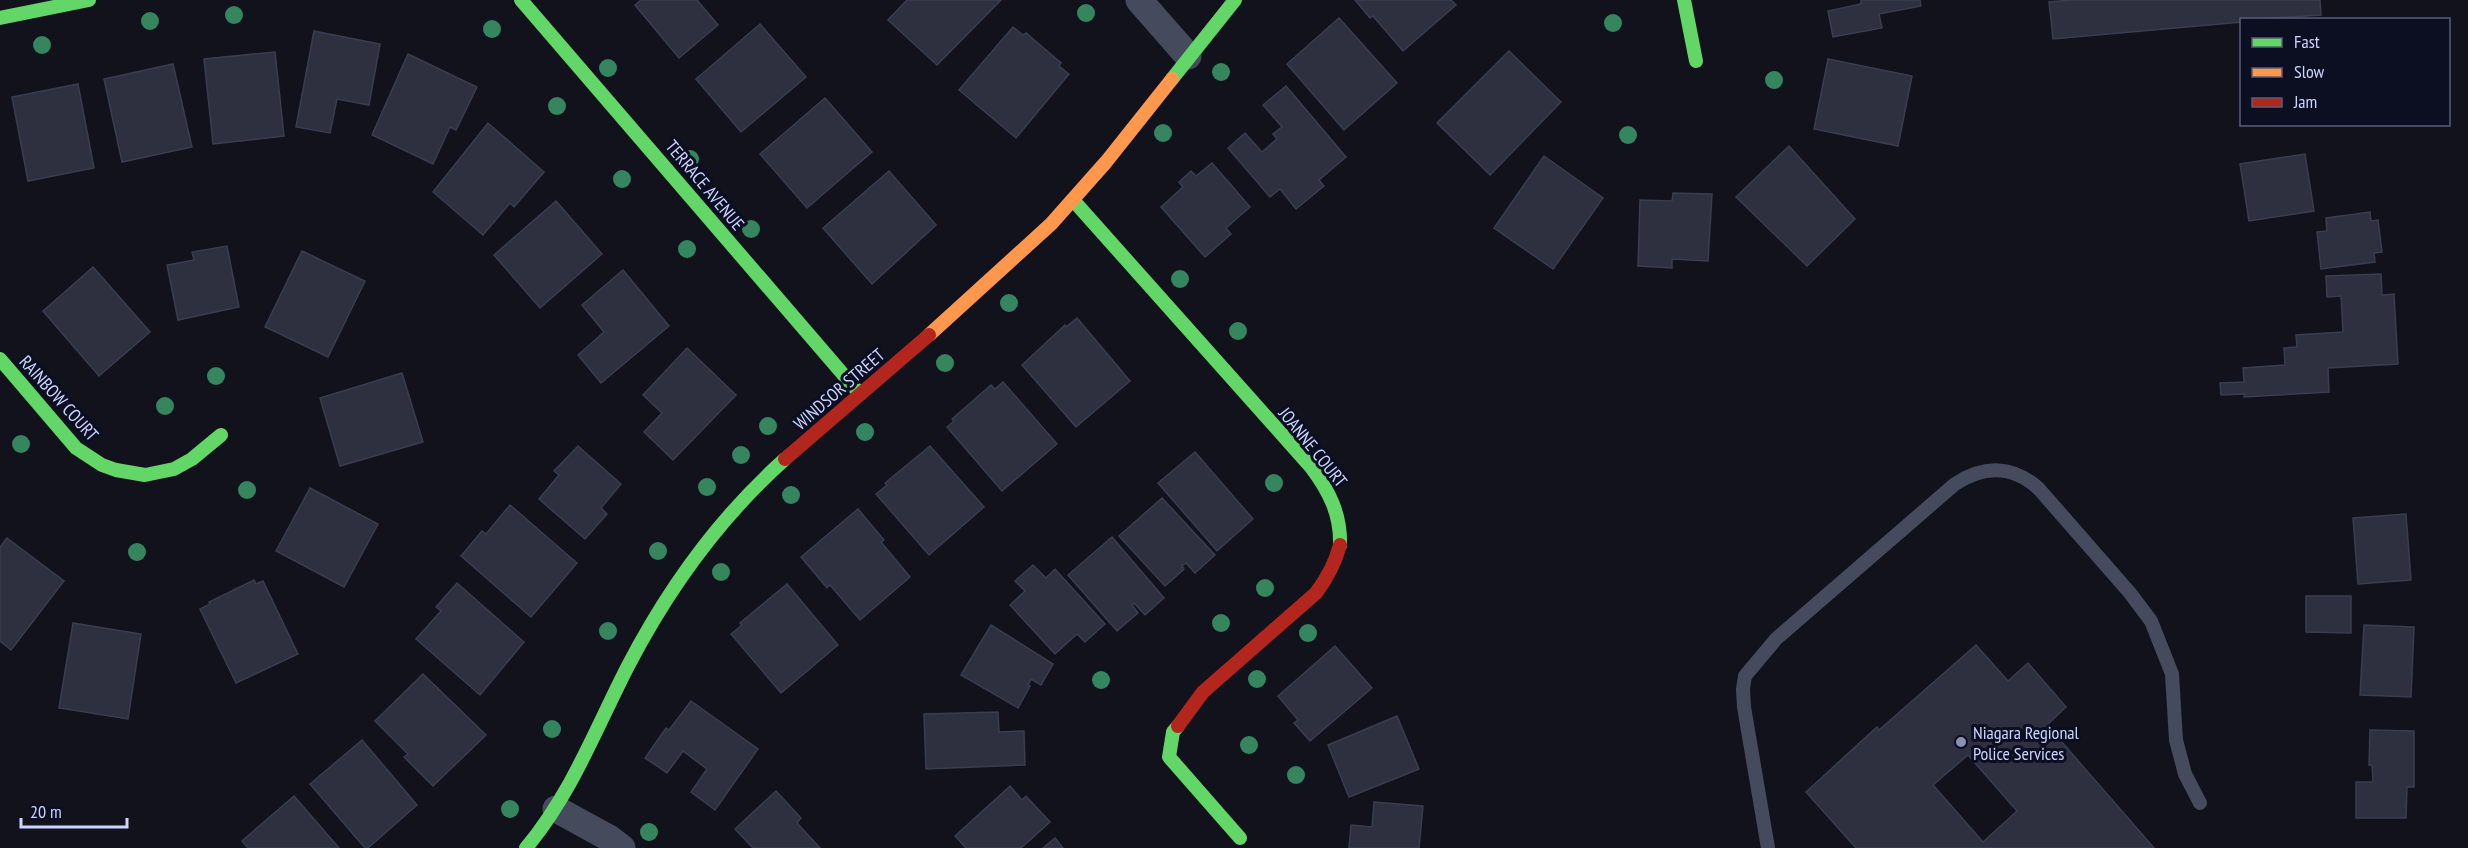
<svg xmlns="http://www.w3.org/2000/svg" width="2468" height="848" font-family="'PT Sans Narrow',sans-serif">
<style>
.building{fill:#2e303f;stroke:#3a3d51;stroke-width:1.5;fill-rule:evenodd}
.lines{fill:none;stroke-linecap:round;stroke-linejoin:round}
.lane{stroke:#454b5d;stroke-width:14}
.street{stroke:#454b5d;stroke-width:27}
.fast{stroke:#63d668;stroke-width:14}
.slow{stroke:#ff974d;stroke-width:14}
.jam{stroke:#b3261e;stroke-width:14}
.tree{fill:#35865f}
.poi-dot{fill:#8b91b0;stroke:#0c0e21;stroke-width:2}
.labels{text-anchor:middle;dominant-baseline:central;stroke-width:6;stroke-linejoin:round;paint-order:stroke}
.street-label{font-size:18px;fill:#ccd5ff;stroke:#0c0e21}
.poi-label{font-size:18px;fill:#ccd5ff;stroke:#0c0e21;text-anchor:start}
</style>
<rect width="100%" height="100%" fill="#11121c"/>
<g class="building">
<path d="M641 0H697L718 25 679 58 635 5Z"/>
<path d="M907 0H1001L937 65 888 20Z"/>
<path d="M1355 0H1451L1456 5 1403 51 1373 16 1370 18Z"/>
<path d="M1861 0H1920L1921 6 1879 14 1882 28 1833 37 1828 11 1861 4Z"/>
<path d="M2070 0H2320L2321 15 2242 20V22L2053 39 2049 2Z"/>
<path d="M1339 18 1397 83 1344 130 1287 64Z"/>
<path d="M760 24 806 77 741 132 696 79Z"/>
<path d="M1013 27 1023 35 1026 33 1061 63 1059 66 1069 74 1016 138 959 90Z"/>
<path d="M314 31 380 44 369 105 337 99 330 133 296 127Z"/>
<path d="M1509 51 1561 102 1490 175 1437 123Z"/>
<path d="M275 52 284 136 213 144 204 59Z"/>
<path d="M408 54 477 87 456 130 450 127 433 164 372 135Z"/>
<path d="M1828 59 1912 76 1898 146 1814 129Z"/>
<path d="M173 64 192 147 122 162 104 79Z"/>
<path d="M78 84 94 168 28 181 12 97Z"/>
<path d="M1286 86 1346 157 1319 180 1324 186 1296 209 1280 189 1270 197 1228 148 1245 133 1262 152 1277 139 1273 134 1282 127 1263 105Z"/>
<path d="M825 98 872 152 807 208 760 154Z"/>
<path d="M488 123 544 172 514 207 510 203 483 235 433 192Z"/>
<path d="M1789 146 1855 219 1807 266 1736 197Z"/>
<path d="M2305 154 2314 211 2249 221 2240 164Z"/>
<path d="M1544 156 1603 198 1553 269 1494 228Z"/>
<path d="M1212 163 1250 207 1226 228 1231 234 1205 257 1161 207 1183 187 1179 182 1191 171 1196 176Z"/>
<path d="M889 171 936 225 872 284 823 228Z"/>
<path d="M1673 193 1712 194 1708 261 1672 259V268L1638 266 1640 200 1672 201Z"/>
<path d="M556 201 602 254 540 308 494 255Z"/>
<path d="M2370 212 2371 221 2378 220 2382 252 2374 253 2375 262 2321 269 2317 232 2327 231 2326 218Z"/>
<path d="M227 246 239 307 178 320 167 265 194 260 192 252Z"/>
<path d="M302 251 365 281 328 357 265 327Z"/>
<path d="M93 267 150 332 99 376 43 311Z"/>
<path d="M623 270 669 326 601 383 578 355 604 332 582 305Z"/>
<path d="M2381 274 2382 295 2394 294 2398 364 2328 368 2329 392 2244 397 2245 394 2221 395 2220 383 2244 382 2243 368 2285 365 2284 348 2297 347 2296 335 2343 332 2341 296 2327 297 2326 276Z"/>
<path d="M1077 318 1130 381 1076 427 1022 365 1065 325 1066 327Z"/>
<path d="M687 348 736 395 673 460 644 432 662 413 643 395Z"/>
<path d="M402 373 423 442 340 466 320 398Z"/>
<path d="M1003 382 1057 444 1002 491 947 427 954 421 952 419 991 385 995 389Z"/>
<path d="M578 446 621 484 601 508 607 514 585 539 539 499 559 475 554 471Z"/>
<path d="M930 446 984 507 929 555 876 494 887 485 885 483Z"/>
<path d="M1195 452 1253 519 1217 551 1158 483Z"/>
<path d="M310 488 378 524 344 587 276 551Z"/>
<path d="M1162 498 1215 555 1195 573 1186 563 1182 566 1184 569 1165 586 1119 536Z"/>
<path d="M510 505 577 563 531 617 461 556 482 531 486 534Z"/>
<path d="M858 509 884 540 881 542 910 577 860 620 830 585 827 588 801 557Z"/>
<path d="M2406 514 2411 580 2358 584 2353 518Z"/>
<path d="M1112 537 1164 598 1145 615 1134 603 1132 605 1138 613 1117 631 1068 575Z"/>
<path d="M7 538 64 581 11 650 0 641V547Z"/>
<path d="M1033 565 1046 578 1055 569 1105 624 1085 642 1077 634 1055 654 1010 605 1025 591 1015 581Z"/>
<path d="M254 580 256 584 263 581 298 654 236 683 200 609 210 604 209 602Z"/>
<path d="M457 583 524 642 480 695 416 639 441 611 436 607Z"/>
<path d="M787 584 838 645 781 693 731 634 742 625 740 623Z"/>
<path d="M2306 596H2351V633L2306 632Z"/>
<path d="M73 623 141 634 128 719 59 708Z"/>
<path d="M991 625 1053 664 1041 685 1031 679 1028 685 1030 686 1018 708 961 675Z"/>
<path d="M2364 625 2414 627 2411 697 2360 695Z"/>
<path d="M1976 645 2008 681 2028 663 2066 707 2047 725 2154 848H1856L1806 792 1877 727 1879 730ZM1968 755 2017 811 1983 842 1933 785Z"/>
<path d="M1335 646 1372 688 1310 741 1294 723 1298 720 1278 696Z"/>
<path d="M423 674 486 735 433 786 404 757 408 754 375 721Z"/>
<path d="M691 701 758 749 715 810 691 792 707 769 683 751 667 773 645 758 666 728 669 730Z"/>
<path d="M998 712 999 732 1024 731 1025 765 926 769 924 714Z"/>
<path d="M1397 716 1419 769 1349 797 1328 745Z"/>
<path d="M2370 730 2414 731V787H2407L2406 818H2356V782H2373L2372 765H2369Z"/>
<path d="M362 740 417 805 368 848H365L310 784Z"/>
<path d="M1010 786 1022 800 1026 796 1050 822 1021 848H966L955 836Z"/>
<path d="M776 791 801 818 797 823 820 848H753L735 829Z"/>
<path d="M294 796 339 848H248L242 841Z"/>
<path d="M1374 802 1423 806 1419 848H1349L1351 825 1372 827Z"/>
<path d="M1055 838 1063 848H1043Z"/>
</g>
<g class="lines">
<path class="lane" d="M1768 848 1744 707 1743 689 1745 676 1776 639 1955 484C1984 465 2013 465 2039 489L2130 593 2151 621 2172 674 2176 740 2185 774 2200 803"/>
<g class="street">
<path d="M1139 0 1188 56"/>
<path d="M556 809 609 838 622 848"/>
</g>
<g class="fast">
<path d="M521 0 860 394"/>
<path d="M1684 0 1696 61"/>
<path d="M0 18 89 0"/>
<path d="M1172 79 1235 0"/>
<path d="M1073 200 1311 467C1329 491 1341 514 1340 545"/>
<path d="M0 359 76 448 102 465 116 470 145 475 174 469 192 459 221 435"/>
<path d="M1178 726 1173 732 1169 757 1240 838"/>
<path d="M526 848C572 793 596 728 628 666 668 589 720 517 785 459"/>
</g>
<path class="slow" d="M929 335 1051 224 1106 162 1172 79"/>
<g class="jam">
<path d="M785 459 929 335"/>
<path d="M1178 726 1203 692 1316 593C1328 577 1335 564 1340 545"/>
</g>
</g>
<g class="tree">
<circle cx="1086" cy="13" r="9"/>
<circle cx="234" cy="15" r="9"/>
<circle cx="150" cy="21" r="9"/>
<circle cx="1613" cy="23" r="9"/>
<circle cx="492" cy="29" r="9"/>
<circle cx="42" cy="45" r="9"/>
<circle cx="608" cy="68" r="9"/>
<circle cx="1221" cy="72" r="9"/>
<circle cx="1774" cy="80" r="9"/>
<circle cx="557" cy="106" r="9"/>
<circle cx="1163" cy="133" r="9"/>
<circle cx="1628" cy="135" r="9"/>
<circle cx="690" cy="159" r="9"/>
<circle cx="622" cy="179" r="9"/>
<circle cx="751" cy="229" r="9"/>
<circle cx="687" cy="249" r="9"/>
<circle cx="1180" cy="279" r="9"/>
<circle cx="1009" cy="303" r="9"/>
<circle cx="1238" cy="331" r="9"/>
<circle cx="945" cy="363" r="9"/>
<circle cx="216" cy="376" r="9"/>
<circle cx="165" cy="406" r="9"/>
<circle cx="768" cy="426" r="9"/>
<circle cx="865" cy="432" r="9"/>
<circle cx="21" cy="444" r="9"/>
<circle cx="741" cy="455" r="9"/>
<circle cx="1274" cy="483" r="9"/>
<circle cx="707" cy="487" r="9"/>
<circle cx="247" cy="490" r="9"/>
<circle cx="791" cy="495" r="9"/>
<circle cx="658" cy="551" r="9"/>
<circle cx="137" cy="552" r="9"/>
<circle cx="721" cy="572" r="9"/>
<circle cx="1265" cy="588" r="9"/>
<circle cx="1221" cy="623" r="9"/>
<circle cx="608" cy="631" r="9"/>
<circle cx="1308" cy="633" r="9"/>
<circle cx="1257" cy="679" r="9"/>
<circle cx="1101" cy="680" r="9"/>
<circle cx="552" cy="729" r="9"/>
<circle cx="1249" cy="745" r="9"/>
<circle cx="1296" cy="775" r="9"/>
<circle cx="510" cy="809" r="9"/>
<circle cx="649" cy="832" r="9"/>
</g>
<circle class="poi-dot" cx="1961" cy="742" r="6"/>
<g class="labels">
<g class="street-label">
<text transform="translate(705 185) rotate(50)">TERRACE AVENUE</text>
<text transform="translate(839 389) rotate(-41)">WINDSOR STREET</text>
<text transform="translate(59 398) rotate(48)">RAINBOW COURT</text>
<text transform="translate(1313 447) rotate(51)">JOANNE COURT</text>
</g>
<g class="poi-label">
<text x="1973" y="732">Niagara Regional<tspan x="1973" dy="21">Police Services</tspan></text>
</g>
</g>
<rect x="2240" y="18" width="210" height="108" fill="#0c0e21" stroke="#595e7a" stroke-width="1.5"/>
<rect x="2252" y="38" width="30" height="9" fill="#63d668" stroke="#595e7a" stroke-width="1.5"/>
<text x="2294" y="48" font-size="18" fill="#ccd5ff">Fast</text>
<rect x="2252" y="68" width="30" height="9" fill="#ff974d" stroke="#595e7a" stroke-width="1.5"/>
<text x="2294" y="78" font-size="18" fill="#ccd5ff">Slow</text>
<rect x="2252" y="98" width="30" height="9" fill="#b3261e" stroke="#595e7a" stroke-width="1.5"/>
<text x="2294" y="108" font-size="18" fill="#ccd5ff">Jam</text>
<path d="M21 818v9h106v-9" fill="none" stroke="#ccd5ff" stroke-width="3"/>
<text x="30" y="818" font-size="18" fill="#ccd5ff" stroke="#0c0e21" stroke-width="4.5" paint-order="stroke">20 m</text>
</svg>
